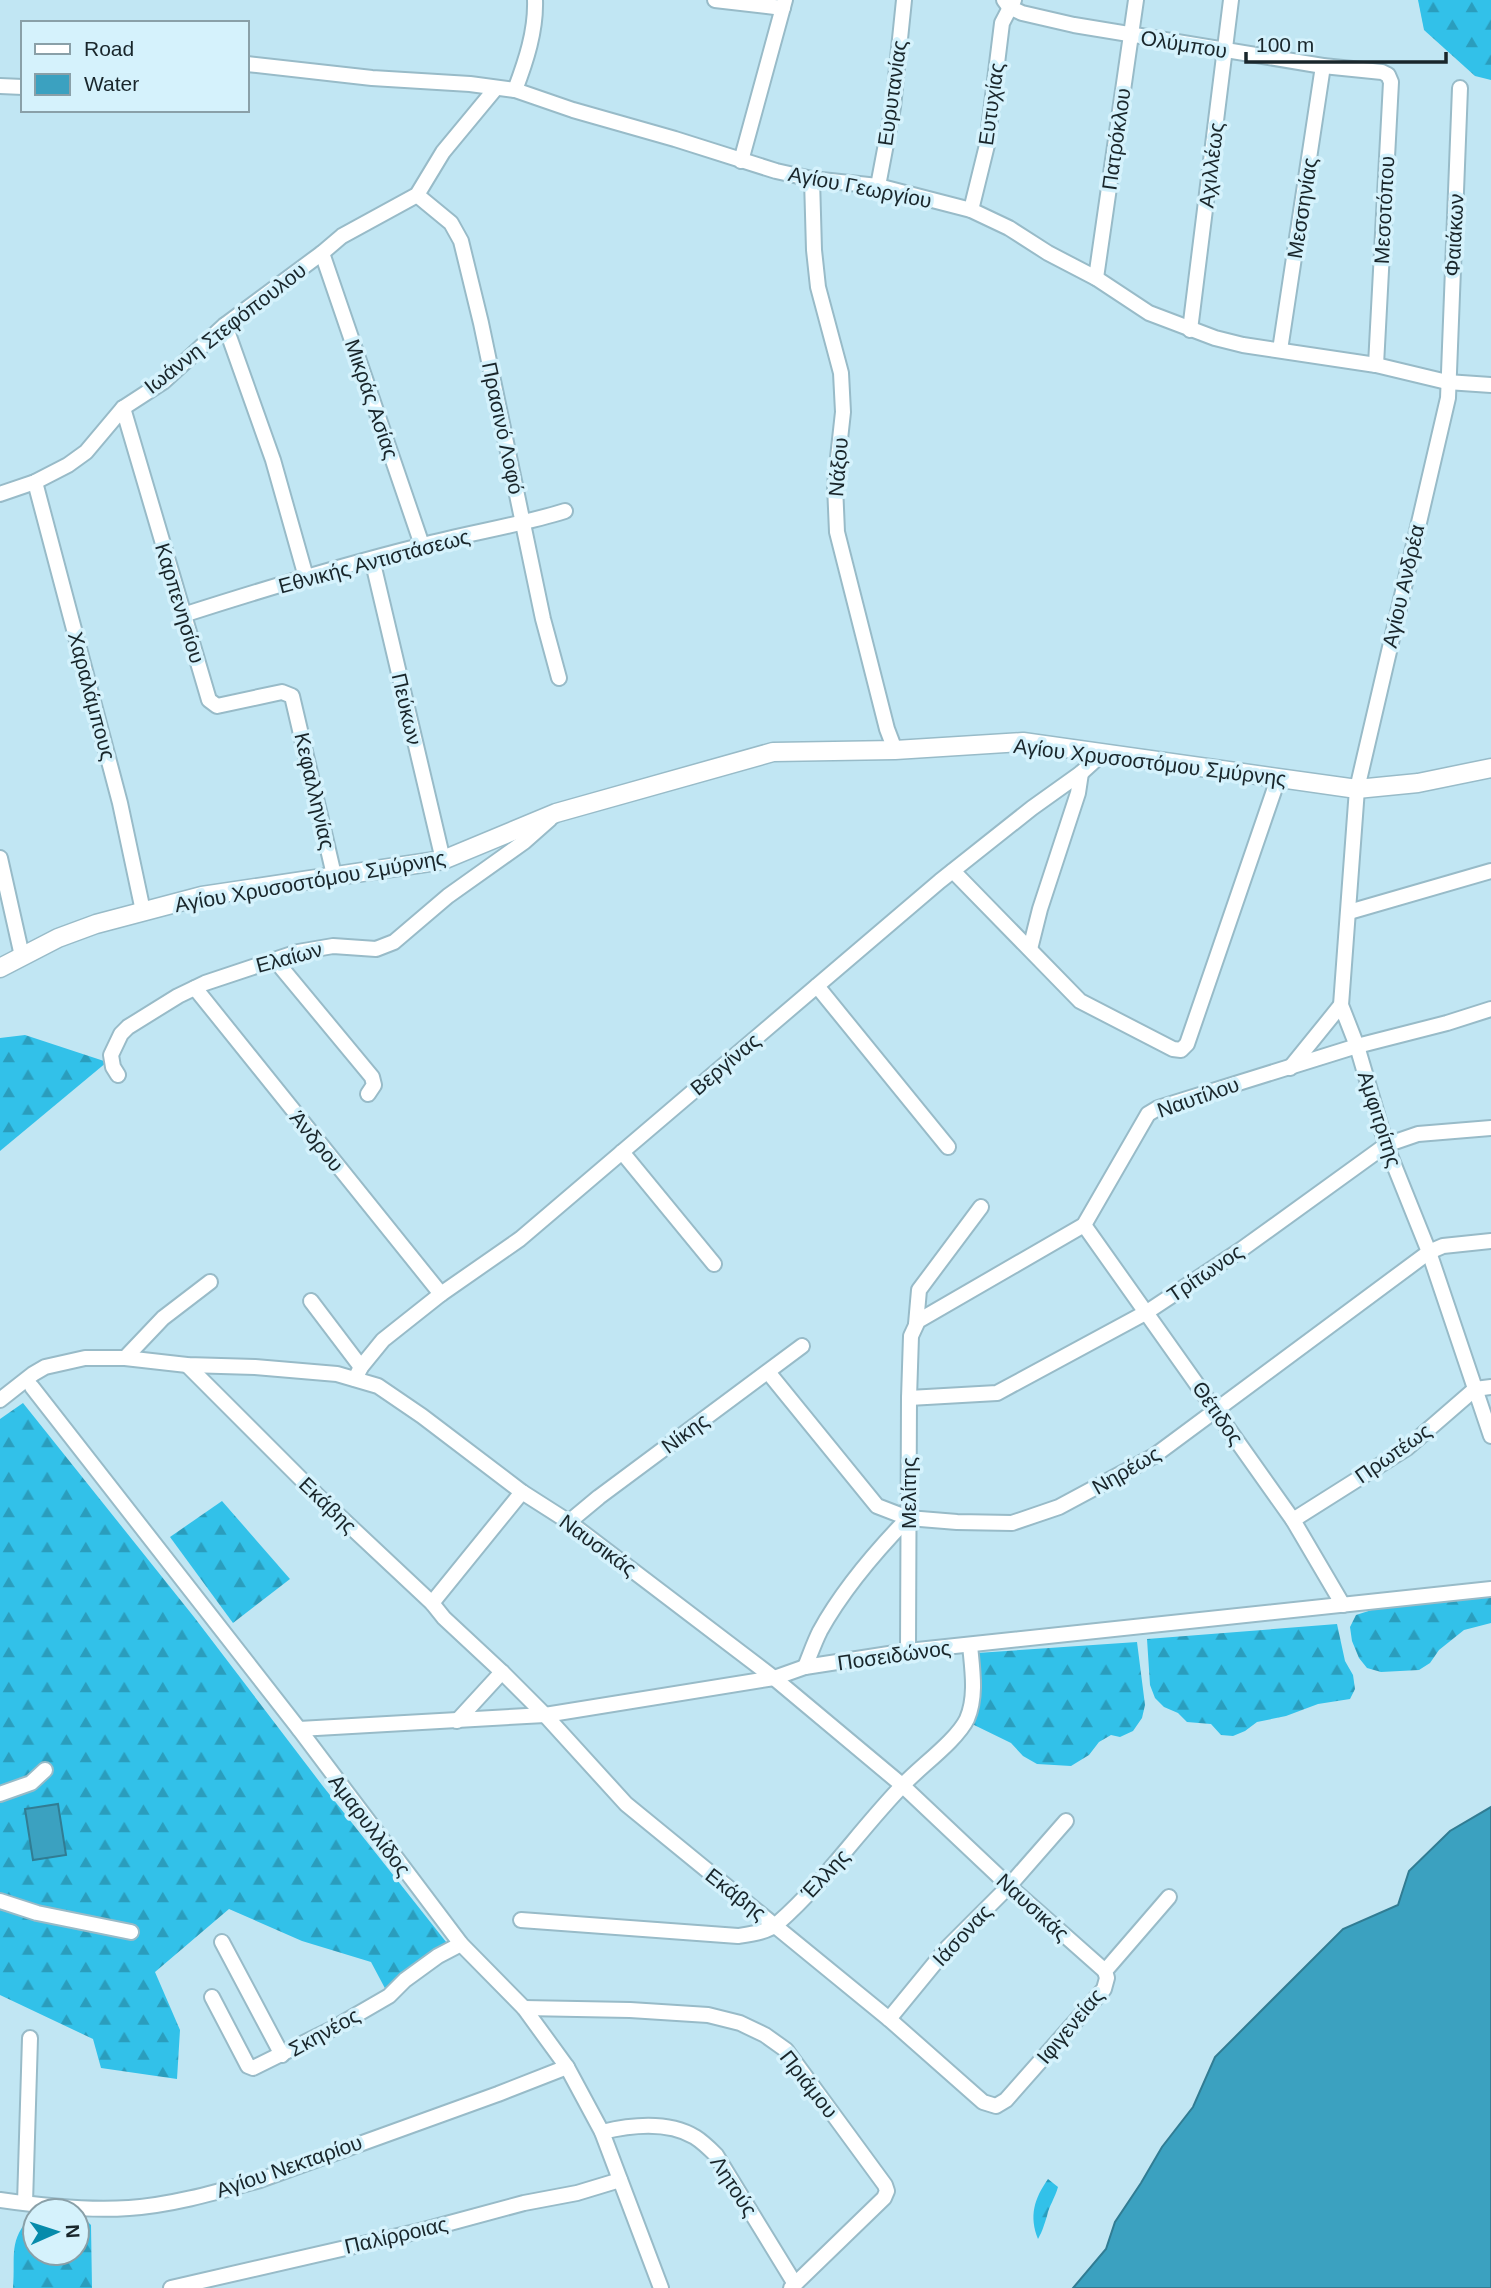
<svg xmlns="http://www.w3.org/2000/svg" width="1491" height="2288" font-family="Helvetica,sans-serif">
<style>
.forest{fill:url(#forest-firs)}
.water{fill:#3ba1c0;stroke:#317c93;stroke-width:2}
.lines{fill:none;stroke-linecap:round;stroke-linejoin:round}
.minor-casing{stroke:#98bbc8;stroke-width:18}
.major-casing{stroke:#98bbc8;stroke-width:21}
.minor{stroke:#fff;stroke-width:14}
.major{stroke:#fff;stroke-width:18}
.labels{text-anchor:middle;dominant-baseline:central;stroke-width:7;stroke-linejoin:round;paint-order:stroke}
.street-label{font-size:21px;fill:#19262b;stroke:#d5f2fc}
</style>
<defs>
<pattern id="forest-firs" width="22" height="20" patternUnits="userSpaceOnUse" patternTransform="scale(1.75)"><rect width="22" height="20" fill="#32c1e9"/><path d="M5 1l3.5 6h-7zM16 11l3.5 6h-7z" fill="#2a9dbd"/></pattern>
</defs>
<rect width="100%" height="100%" fill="#c1e6f3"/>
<g class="forest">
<path d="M1418 0H1491V80L1475 76 1424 30Z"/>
<path d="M25 1035 107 1062 0 1151V1038Z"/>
<path d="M23 1403 194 1617 322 1785 454 1952 388 1994 371 1962 302 1941 229 1909 155 1972 180 2030 177 2079 101 2068 93 2039 0 1995V1419Z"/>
<path d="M222 1501 290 1579 233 1623 170 1537Z"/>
<path d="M1491 1594V1623L1464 1630 1439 1650 1430 1663 1419 1670 1381 1672 1367 1668 1359 1658 1352 1641 1350 1627 1356 1615 1378 1608Z"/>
<path d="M1337 1624 1345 1661 1353 1675 1355 1689 1350 1699 1318 1704 1286 1716 1257 1722 1245 1731 1233 1736 1221 1735 1211 1724 1187 1722 1178 1713 1164 1707 1155 1698 1150 1685 1147 1639Z"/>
<path d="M1137 1642 1145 1705 1142 1718 1133 1731 1120 1737 1111 1735 1099 1742 1089 1755 1071 1766 1037 1764 1023 1756 1011 1743 970 1723 977 1653Z"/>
<path d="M1048 2179 1058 2187C1055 2198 1049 2206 1047 2216 1044 2225 1043 2230 1038 2239 1029 2216 1034 2199 1048 2179Z"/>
<path d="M33 2214H35V2253H77V2215L82 2216 91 2225 92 2288H13C16 2255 7 2241 33 2214Z"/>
</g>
<g class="water">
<path d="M58 1804 66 1855 33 1860 25 1809Z"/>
<path d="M1491 1807V2288H1073L1106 2249 1115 2222 1141 2183 1162 2147 1193 2107 1215 2057 1343 1929 1398 1905 1409 1871 1450 1831Z"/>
</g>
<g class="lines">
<defs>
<g id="minor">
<path d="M715 0 783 8"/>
<path d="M1004 0 1009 7 1022 13 1074 25 1323 66 1382 72 1388 75 1391 82 1376 365"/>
<path d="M247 64 372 78 470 84 515 90 573 110 675 139 776 171 812 179 878 186 971 210 1009 228 1048 253 1096 278 1149 313 1215 338 1243 345 1376 365 1447 382 1491 385"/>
<path d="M0 86 23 87"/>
<path d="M1460 88 1448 398 1357 789 1341 1005 1357 1046 1386 1145 1429 1252 1491 1436"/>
<path d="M515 90C526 61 536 31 535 0"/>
<path d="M741 161 785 0"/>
<path d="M812 179 814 250 818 287 841 373 843 412 835 485 837 532 887 729 895 750"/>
<path d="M878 186 893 107 904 0"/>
<path d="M417 195 451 223 461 241 481 323 543 619 559 678"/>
<path d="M971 210 987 145 1002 23 1014 0"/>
<path d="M322 253 422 545"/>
<path d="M1096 278 1136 0"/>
<path d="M225 325 273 460 306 577"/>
<path d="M1190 330 1231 0"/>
<path d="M1280 350 1323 66"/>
<path d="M123 408 209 700 217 706 282 692 292 696 334 875"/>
<path d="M35 482 120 803 143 911"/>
<path d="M0 494 35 482 68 465 86 452 123 408 163 382 225 325 322 253 342 236 417 195 443 152 496 88"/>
<path d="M372 559 443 860"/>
<path d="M183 615C261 590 340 566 420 546 468 533 517 526 565 511"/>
<path d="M0 858 22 956"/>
<path d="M953 871 1080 1001 1173 1049 1181 1050 1187 1044 1278 779"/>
<path d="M1349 912 1491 871"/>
<path d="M1030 949 1040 909 1078 793 1081 773"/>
<path d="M275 960 372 1077 374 1085 368 1094"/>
<path d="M817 986 948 1147"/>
<path d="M195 988 441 1294"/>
<path d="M1290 1068 1341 1005"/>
<path d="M118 1075 113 1067 111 1055 121 1034 128 1027 178 996 205 983 298 952 333 946 376 949 394 942 448 896 524 842 550 819"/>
<path d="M622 1152 714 1264"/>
<path d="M1084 1225 1293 1520 1343 1605"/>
<path d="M311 1301 361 1367"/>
<path d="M916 1324 919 1290 981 1207"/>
<path d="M125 1358 163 1318 210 1282"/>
<path d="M187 1365 320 1498 432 1603 444 1618 502 1672 545 1715 626 1804 889 2019 983 2102 996 2106 1006 2100 1104 1989 1107 1978 1105 1971 1169 1897"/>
<path d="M768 1372 877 1506 908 1518 957 1522 1012 1523 1059 1507 1154 1456 1429 1252 1443 1246 1491 1241"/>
<path d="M355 1379 361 1367 383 1340 441 1294 520 1239 940 881 1032 808 1081 773 1102 754"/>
<path d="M32 1387 299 1729 461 1944 524 2008 567 2067 602 2132 661 2288"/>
<path d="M909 1398 997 1393 1147 1312 1242 1249 1386 1145 1418 1134 1491 1128"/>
<path d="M0 1400 33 1374 45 1367 85 1358H125L187 1365 255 1367 337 1374 378 1386 422 1416 522 1492 569 1522 774 1678 902 1785 1009 1886 1105 1971"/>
<path d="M1293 1520 1407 1448 1475 1389 1491 1387"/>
<path d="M569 1522 599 1497 802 1346"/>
<path d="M432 1603 522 1492"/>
<path d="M908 1651 909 1398 911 1336 918 1321 1084 1225 1148 1114 1158 1108 1357 1046 1447 1023 1491 1009"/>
<path d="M805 1667C810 1655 814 1643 820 1631 842 1591 877 1550 908 1518"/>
<path d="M457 1721 502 1672"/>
<path d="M299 1729 545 1715 774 1678 805 1667 908 1651 1491 1589"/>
<path d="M0 1794 31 1783 45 1770"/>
<path d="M0 1901 37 1913 131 1932"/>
<path d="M521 1920 738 1936C751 1934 768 1932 778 1923 825 1882 860 1829 904 1784 921 1766 957 1740 967 1719 977 1696 972 1668 970 1645"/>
<path d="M222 1942 282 2055"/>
<path d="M212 1997 248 2066 253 2068 332 2029 389 1996 405 1980 438 1956 461 1944"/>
<path d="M524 2008 630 2010 708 2015 740 2023 765 2035 786 2050 885 2185 887 2191 884 2198 791 2288"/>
<path d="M889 2019 948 1947 1009 1886 1066 1821"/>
<path d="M602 2132C631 2125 668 2121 695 2137 703 2142 710 2149 716 2155L795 2284"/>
<path d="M0 2200C41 2206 87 2211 129 2208 173 2205 217 2192 260 2180L498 2094 567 2067"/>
<path d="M25 2203 30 2038"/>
<path d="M171 2288 424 2230 524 2203 577 2193 620 2180"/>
</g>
<path id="major" d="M0 968 58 938 96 924 202 896 443 860 556 813 773 752 895 750 1023 742 1357 789 1418 783 1491 768"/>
</defs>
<use href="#minor" class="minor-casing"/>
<use href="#major" class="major-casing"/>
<use href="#minor" class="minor"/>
<use href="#major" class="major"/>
</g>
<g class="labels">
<g class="street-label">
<text transform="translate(1184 44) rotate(9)">Ολύμπου</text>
<text transform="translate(892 93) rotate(-82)">Ευρυτανίας</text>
<text transform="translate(991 104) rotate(-82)">Ευτυχίας</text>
<text transform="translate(1116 139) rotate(-82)">Πατρόκλου</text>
<text transform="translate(1211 165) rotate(-83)">Αχιλλέως</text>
<text transform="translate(860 187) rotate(11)">Αγίου Γεωργίου</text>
<text transform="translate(1302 208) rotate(-81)">Μεσσηνίας</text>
<text transform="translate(1384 210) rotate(-87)">Μεσοτόπου</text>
<text transform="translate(1454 235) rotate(-87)">Φαιάκων</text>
<text transform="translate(225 328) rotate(-38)">Ιωάννη Στεφόπουλου</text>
<text transform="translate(372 399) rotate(71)">Μικράς Ασίας</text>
<text transform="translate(503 428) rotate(78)">Πρασινό Λοφό</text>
<text transform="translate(838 467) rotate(-85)">Νάξου</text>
<text transform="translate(374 561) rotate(-15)">Εθνικής Αντιστάσεως</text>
<text transform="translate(1403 586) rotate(-77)">Αγίου Ανδρέα</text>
<text transform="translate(180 603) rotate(73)">Καρπενησίου</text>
<text transform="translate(92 696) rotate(75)">Χαραλάμπους</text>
<text transform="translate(407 709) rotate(77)">Πεύκων</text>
<text transform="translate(1150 762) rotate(7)">Αγίου Χρυσοστόμου Σμύρνης</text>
<text transform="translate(315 791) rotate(77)">Κεφαλληνίας</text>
<text transform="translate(310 881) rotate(-10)">Αγίου Χρυσοστόμου Σμύρνης</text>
<text transform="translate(289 957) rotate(-15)">Ελαίων</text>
<text transform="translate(725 1064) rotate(-40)">Βεργίνας</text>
<text transform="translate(1198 1097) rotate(-19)">Ναυτίλου</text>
<text transform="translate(1380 1119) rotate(72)">Αμφιτρίτης</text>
<text transform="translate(317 1141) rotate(51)">Άνδρου</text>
<text transform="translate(1205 1273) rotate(-34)">Τρίτωνος</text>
<text transform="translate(1218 1413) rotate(55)">Θέτιδος</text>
<text transform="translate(685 1433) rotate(-36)">Νίκης</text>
<text transform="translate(1393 1453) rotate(-35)">Πρωτέως</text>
<text transform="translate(1126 1470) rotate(-30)">Νηρέως</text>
<text transform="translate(908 1493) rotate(-90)">Μελίτης</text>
<text transform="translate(328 1505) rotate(44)">Εκάβης</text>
<text transform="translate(598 1545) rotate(36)">Ναυσικάς</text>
<text transform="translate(894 1655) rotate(-8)">Ποσειδώνος</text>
<text transform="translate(370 1825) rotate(53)">Αμαρυλλίδος</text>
<text transform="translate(825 1874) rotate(-47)">Έλλης</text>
<text transform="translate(736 1894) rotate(38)">Εκάβης</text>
<text transform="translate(1033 1907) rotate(42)">Ναυσικάς</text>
<text transform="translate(962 1935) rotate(-47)">Ιάσονας</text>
<text transform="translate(1070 2026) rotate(-50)">Ιφιγενείας</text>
<text transform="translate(324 2032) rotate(-29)">Σκηνέος</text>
<text transform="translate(809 2084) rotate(52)">Πριάμου</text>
<text transform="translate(289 2166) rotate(-19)">Αγίου Νεκταρίου</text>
<text transform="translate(734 2186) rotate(57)">Λητούς</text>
<text transform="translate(396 2235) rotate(-13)">Παλίρροιας</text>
</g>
</g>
<rect x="21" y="21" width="228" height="91" fill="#d5f2fc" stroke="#8aa0a8" stroke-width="2"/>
<rect x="35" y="44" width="35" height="10" fill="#ffffff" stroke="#8aa0a8" stroke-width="2"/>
<text x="84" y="56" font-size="21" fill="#19262b">Road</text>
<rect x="35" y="74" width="35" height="21" fill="#3ba1c0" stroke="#8aa0a8" stroke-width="2"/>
<text x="84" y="91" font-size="21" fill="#19262b">Water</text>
<g transform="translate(56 2232) rotate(87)"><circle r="33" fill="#d5f2fc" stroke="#8aa0a8" stroke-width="2"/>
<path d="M0-5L12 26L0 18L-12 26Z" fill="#068bab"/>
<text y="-10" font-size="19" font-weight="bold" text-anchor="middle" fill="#19262b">N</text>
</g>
<path d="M1246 52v10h200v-10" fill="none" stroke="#19262b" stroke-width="3.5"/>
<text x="1256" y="52" font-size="21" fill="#19262b" stroke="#d5f2fc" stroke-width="5" paint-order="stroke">100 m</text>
</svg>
